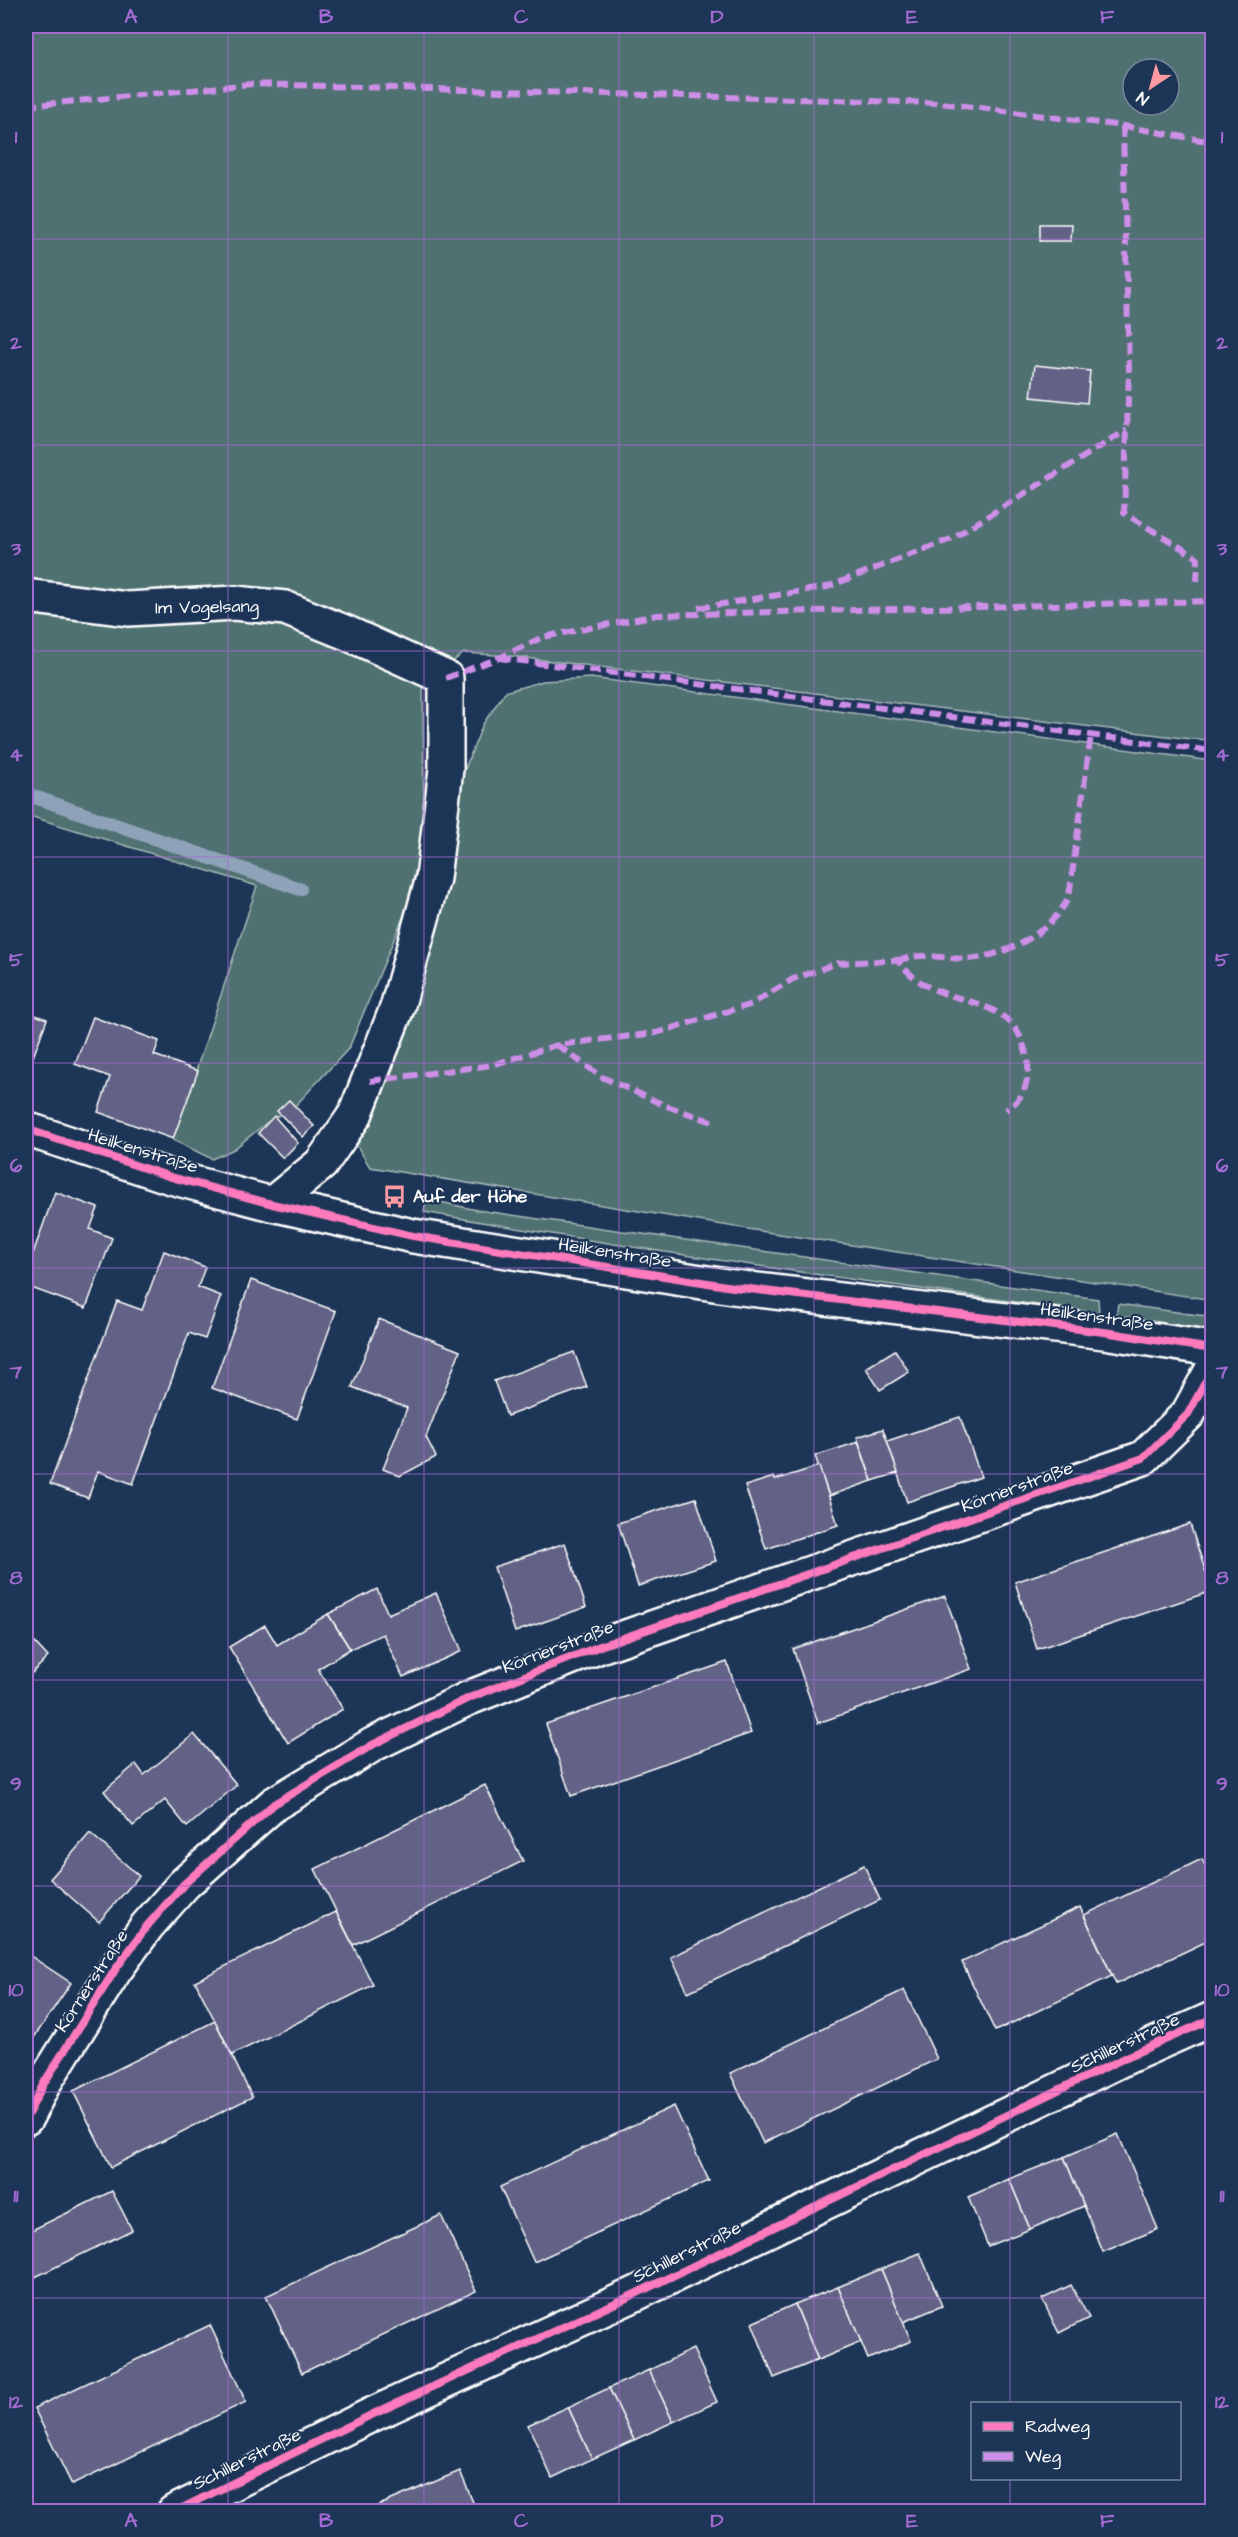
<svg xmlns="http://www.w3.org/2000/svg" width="1238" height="2537" font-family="'Architects Daughter',sans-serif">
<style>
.green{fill:#4f7171;stroke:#a7b8b8;stroke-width:1.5;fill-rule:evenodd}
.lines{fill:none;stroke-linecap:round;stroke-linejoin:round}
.stream{stroke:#8ea3b9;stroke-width:14}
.building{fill:#626286;stroke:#fff;stroke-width:1.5}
.minor-casing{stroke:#fff;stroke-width:38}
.minor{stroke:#1d3557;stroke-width:33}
.quiet{stroke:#ce8fe9;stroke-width:6;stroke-dasharray:12 6;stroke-linecap:butt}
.cycleway-casing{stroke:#1d3557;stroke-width:11}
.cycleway{stroke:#fd7abc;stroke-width:8}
.grid{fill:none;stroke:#a36bd2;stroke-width:1.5;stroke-opacity:0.55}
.labels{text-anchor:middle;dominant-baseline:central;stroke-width:4.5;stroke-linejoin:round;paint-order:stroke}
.street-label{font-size:18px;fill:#fff;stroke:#1d3557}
.poi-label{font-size:18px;font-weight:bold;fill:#fff;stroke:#1d3557;text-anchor:start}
.neatline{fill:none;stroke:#a36bd2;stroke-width:2}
.grid-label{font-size:20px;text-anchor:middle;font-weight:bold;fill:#a36bd2}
</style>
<rect width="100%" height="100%" fill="#1d3557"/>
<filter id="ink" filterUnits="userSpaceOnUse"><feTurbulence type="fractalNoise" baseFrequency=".0167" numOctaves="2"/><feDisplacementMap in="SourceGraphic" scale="12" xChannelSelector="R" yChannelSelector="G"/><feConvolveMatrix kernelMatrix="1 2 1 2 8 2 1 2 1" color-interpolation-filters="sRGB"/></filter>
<g filter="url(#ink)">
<g class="green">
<path d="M26 26H1212V740L1191 739 510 656 464 653 423 684 424 836 404 915 349 1048 296 1105 266 1123 234 1149 212 1159 173 1140 257 886 26 815ZM1133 69H1169V105H1133Z"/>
<path d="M591 678 1212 761V1300L766 1232 370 1167 357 1146 372 1114 413 1002 450 881 462 776 483 724 505 692 543 681Z"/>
<path d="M426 1199 477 1210 643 1234 1098 1299 1099 1313C873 1283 648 1252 424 1212Z"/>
<path d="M1118 1304 1212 1317V1330L1116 1317Z"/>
</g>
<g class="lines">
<path class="stream" d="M26 794 300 889"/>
</g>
<g class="building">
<path d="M1040 224H1072L1071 241H1040Z"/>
<path d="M1035 365 1090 371 1087 403 1031 397Z"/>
<path d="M26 1012 47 1019 26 1076Z"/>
<path d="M93 1017 159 1041 154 1055 198 1071 173 1139 98 1112 110 1077 75 1064Z"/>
<path d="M289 1100 314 1126 303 1137 277 1111Z"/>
<path d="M274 1116 298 1143 283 1158 258 1133Z"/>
<path d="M55 1192 98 1208 90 1229 112 1238 86 1308 26 1286V1273Z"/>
<path d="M164 1251 205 1267 198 1287 221 1296 205 1339 189 1333 133 1484 98 1471 88 1498 50 1484 117 1301 142 1310Z"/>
<path d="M251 1280 336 1311 297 1419 212 1388Z"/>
<path d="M379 1319 460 1351 426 1437 436 1457 400 1476 383 1469 407 1408 352 1387Z"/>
<path d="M895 1350 909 1372 880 1390 866 1368Z"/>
<path d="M574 1352 587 1387 507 1416 494 1381Z"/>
<path d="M960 1417 981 1477 907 1502 887 1441Z"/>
<path d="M883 1429 898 1473 872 1481 857 1437Z"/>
<path d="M858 1442 872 1481 829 1496 815 1456Z"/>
<path d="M819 1466 838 1525 766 1549 745 1486 774 1477 775 1480Z"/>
<path d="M696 1498 716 1561 638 1586 618 1523Z"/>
<path d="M1190 1524 1212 1591 1037 1649 1015 1582Z"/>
<path d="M565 1543 586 1607 515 1632 494 1567Z"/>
<path d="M377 1589 388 1614 436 1593 462 1651 403 1677 383 1634 350 1649 328 1614Z"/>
<path d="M945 1596 971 1669 818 1723 793 1649Z"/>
<path d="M328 1614 350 1649 318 1669 343 1709 288 1743 229 1647 265 1625 277 1645Z"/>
<path d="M26 1633 48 1657 26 1679Z"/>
<path d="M727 1662 751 1733 571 1796 546 1724Z"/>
<path d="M194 1734 237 1785 187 1827 165 1800 133 1826 104 1791 136 1764 144 1775Z"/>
<path d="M485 1785 523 1861 353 1945 315 1869Z"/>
<path d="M90 1833 139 1876 99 1922 50 1879Z"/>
<path d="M1202 1859 1212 1880V1939L1116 1984 1084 1915Z"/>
<path d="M864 1865 880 1900 688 1992 671 1957Z"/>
<path d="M1080 1907 1112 1976 995 2031 962 1962Z"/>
<path d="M336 1912 373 1985 232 2055 195 1981Z"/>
<path d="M26 1953 71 1983 33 2039 26 2034Z"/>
<path d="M904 1990 937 2059 763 2143 730 2073Z"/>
<path d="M215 2021 252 2097 111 2167 73 2091Z"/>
<path d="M674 2106 709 2181 534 2262 500 2187Z"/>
<path d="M1212 2126V2148L1205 2129Z"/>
<path d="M1118 2134 1158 2229 1103 2252 1064 2157Z"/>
<path d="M1064 2157 1084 2206 1030 2229 1009 2179Z"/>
<path d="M1009 2179 1030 2229 988 2246 968 2197Z"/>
<path d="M112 2191 132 2230 29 2280 26 2274V2233Z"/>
<path d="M441 2215 476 2291 302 2373 266 2296Z"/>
<path d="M920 2253 942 2306 903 2322 881 2269Z"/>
<path d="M881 2269 911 2341 868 2359 838 2287Z"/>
<path d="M1071 2285 1089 2318 1059 2333 1042 2299Z"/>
<path d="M838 2287 861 2342 818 2360 795 2304Z"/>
<path d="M795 2304 818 2360 774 2378 752 2323Z"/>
<path d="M210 2325 246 2402 72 2485 34 2408Z"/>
<path d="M693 2349 717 2402 673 2422 649 2370Z"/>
<path d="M649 2370 673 2422 634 2440 609 2388Z"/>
<path d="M609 2388 634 2440 592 2459 568 2407Z"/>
<path d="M568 2407 592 2459 552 2478 528 2425Z"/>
<path d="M460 2471 477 2512H363Z"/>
</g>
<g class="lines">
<defs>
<g id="minor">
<path d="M26 596 128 609 235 603 285 608 347 633 446 678V769L433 878 397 1008 355 1115 321 1164 272 1204"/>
<path d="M26 1129 171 1177 272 1204 413 1236 733 1287 1104 1332 1212 1349"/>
<path d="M26 2118 44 2083 115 1970 147 1926 184 1884 274 1804 374 1744 469 1698 600 1646 1143 1458 1188 1414 1212 1370"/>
<path d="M174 2512 369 2416 633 2295 1131 2055 1212 2019"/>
</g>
</defs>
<use href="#minor" class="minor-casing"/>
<use href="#minor" class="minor"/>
<g class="quiet">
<path d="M26 106 252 84 940 103 1123 126 1212 142"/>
<path d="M1123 126 1129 372 1124 513 1198 558 1197 581"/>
<path d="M698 608 827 587 951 539 1127 430"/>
<path d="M499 658 1212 751"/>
<path d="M446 678 499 658 543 637 657 615 1212 601"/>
<path d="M897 960C905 959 913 956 920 956 939 955 957 961 976 958 1013 952 1051 932 1069 897L1091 735"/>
<path d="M557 1045 602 1077 664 1105 716 1123"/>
<path d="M370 1081 492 1065 557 1045 656 1033 752 1004 793 979 838 963 897 960C908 973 918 982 933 989 965 1003 1008 1004 1022 1041 1026 1052 1029 1060 1028 1072 1027 1089 1020 1101 1006 1110"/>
</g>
<defs>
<g id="cycleway">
<path d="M26 1129 171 1177 272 1204 413 1236 733 1287 1104 1332 1212 1349"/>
<path d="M26 2118 44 2083 115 1970 147 1926 184 1884 274 1804 374 1744 469 1698 600 1646 1143 1458 1188 1414 1212 1370"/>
<path d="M174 2512 369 2416 633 2295 1131 2055 1212 2019"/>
</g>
</defs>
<use href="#cycleway" class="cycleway-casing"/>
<use href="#cycleway" class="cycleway"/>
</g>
</g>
<path class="grid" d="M228 26V2512M424 26V2512M619 26V2512M814 26V2512M1010 26V2404M26 239H1212M26 445H1212M26 651H1212M26 857H1212M26 1063H1212M26 1268H1212M26 1474H1212M26 1680H1212M26 1886H1212M26 2092H1212M26 2298H1212M1010 2478V2512"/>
<defs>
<symbol id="bus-bare" viewBox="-9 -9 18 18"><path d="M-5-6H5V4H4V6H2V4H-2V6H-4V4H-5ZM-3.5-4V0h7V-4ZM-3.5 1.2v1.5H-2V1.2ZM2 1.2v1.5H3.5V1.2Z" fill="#ff9aa2" stroke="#1d3557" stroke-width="2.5" paint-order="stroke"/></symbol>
</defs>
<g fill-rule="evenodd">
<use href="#bus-bare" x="378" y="1180" width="33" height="33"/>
</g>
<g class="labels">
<g class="street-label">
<text transform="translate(207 607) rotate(-1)">Im Vogelsang</text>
<text transform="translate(143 1151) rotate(17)">Heilkenstraße</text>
<text transform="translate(615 1253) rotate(9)">Heilkenstraße</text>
<text transform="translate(1097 1317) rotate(8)">Heilkenstraße</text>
<text transform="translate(1017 1487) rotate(-20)">Körnerstraße</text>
<text transform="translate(558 1647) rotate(-21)">Körnerstraße</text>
<text transform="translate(92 1981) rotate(-57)">Körnerstraße</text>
<text transform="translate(1125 2043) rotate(-25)">Schillerstraße</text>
<text transform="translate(687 2252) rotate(-26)">Schillerstraße</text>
<text transform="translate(247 2459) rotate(-26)">Schillerstraße</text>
</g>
<g class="poi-label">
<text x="413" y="1196">Auf der Höhe</text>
</g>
</g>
<rect width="1238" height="2537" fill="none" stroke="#1d3557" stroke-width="66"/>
<rect x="971" y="2402" width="210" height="78" fill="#1d3557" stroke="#77869a" stroke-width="1.5"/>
<rect x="983" y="2422" width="30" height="9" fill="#fd7abc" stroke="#77869a" stroke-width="1.5"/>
<text x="1025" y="2432" font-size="18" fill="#ffffff">Radweg</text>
<rect x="983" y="2452" width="30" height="9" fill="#ce8fe9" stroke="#77869a" stroke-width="1.5"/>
<text x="1025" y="2462" font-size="18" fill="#ffffff">Weg</text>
<g transform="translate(1151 87) rotate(216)"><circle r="28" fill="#1d3557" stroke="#77869a" stroke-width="1.5"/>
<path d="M0-4.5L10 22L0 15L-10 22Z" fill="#ff9aa2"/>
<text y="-9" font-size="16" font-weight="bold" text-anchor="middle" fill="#ffffff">N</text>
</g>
<rect x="33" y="33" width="1172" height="2471" class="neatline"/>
<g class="grid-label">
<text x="131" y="23">A</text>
<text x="326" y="23">B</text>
<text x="521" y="23">C</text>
<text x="717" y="23">D</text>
<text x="912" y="23">E</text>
<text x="1107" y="23">F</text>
<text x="16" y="143">1</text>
<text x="1222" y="143">1</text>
<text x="16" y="349">2</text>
<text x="1222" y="349">2</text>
<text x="16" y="555">3</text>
<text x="1222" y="555">3</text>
<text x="16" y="761">4</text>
<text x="1222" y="761">4</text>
<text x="16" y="966">5</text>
<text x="1222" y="966">5</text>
<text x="16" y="1172">6</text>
<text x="1222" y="1172">6</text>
<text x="16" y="1378">7</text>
<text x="1222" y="1378">7</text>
<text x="16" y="1584">8</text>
<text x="1222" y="1584">8</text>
<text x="16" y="1790">9</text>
<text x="1222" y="1790">9</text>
<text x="16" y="1996">10</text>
<text x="1222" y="1996">10</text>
<text x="16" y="2202">11</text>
<text x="1222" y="2202">11</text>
<text x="16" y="2408">12</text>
<text x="1222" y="2408">12</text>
<text x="131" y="2527">A</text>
<text x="326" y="2527">B</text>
<text x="521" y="2527">C</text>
<text x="717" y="2527">D</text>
<text x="912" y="2527">E</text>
<text x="1107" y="2527">F</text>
</g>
</svg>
